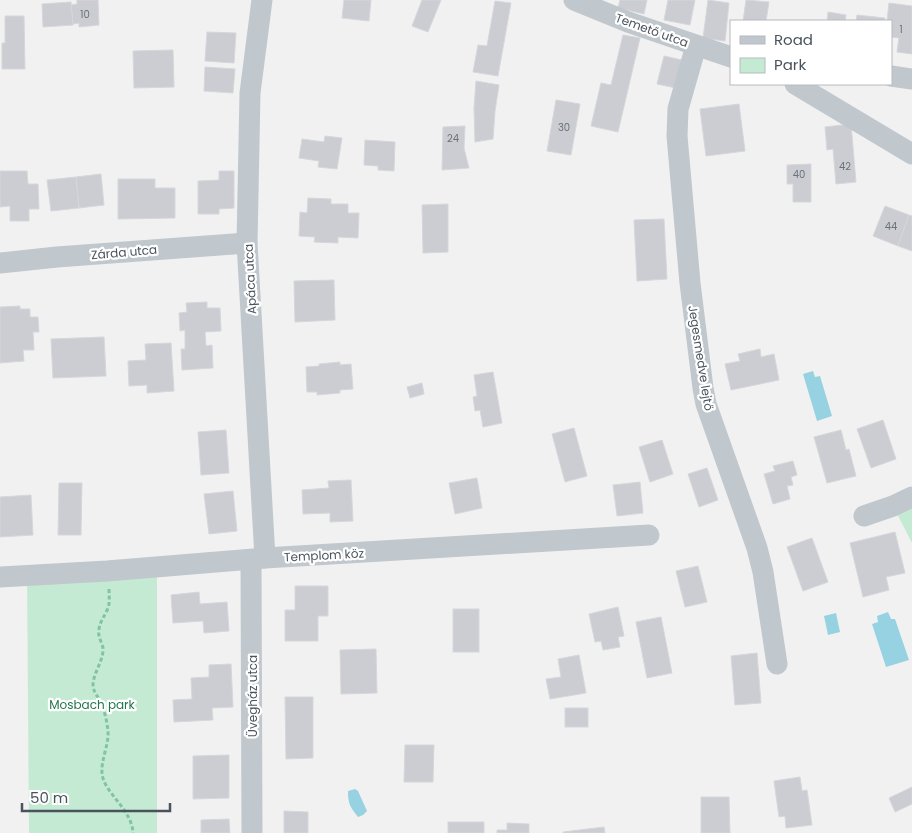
<svg xmlns="http://www.w3.org/2000/svg" width="912" height="833" font-family="Poppins,sans-serif">
<style>
.green{fill:#c5ead3}
.water{fill:#97d2e2}
.building{fill:#cbcdd2;stroke:#d5d7db}
.lines{fill:none;stroke-linecap:round;stroke-linejoin:round}
.path{stroke:#81c4a3;stroke-width:3;stroke-dasharray:4 2.5;stroke-linecap:butt}
.minor{stroke:#c0c7cd;stroke-width:21}
.labels{text-anchor:middle;dominant-baseline:central;stroke-width:4.5;stroke-linejoin:round;paint-order:stroke}
.number-label{font-size:10px;fill:#6a727a}
.street-label{font-size:12px;fill:#4a535c;stroke:#fff}
.park-label{font-size:12px;fill:#23754c;stroke:#fff}
</style>
<rect width="100%" height="100%" fill="#f2f1f1"/>
<g class="green">
<path d="M912 497V543L893 506Z"/>
<path d="M157 568V833H29L27 576Z"/>
</g>
<g class="water">
<path d="M813 371 815 377 820 376 832 416 817 421 803 374Z"/>
<path d="M888 612 891 619H895L909 660 886 667 872 624 878 622 877 616Z"/>
<path d="M836 613 840 632 828 635 824 616Z"/>
<path d="M355 789 358 791 367 811 363 815 358 817C350 807 348 804 348 791Z"/>
</g>
<g class="building">
<path d="M77 0H98L99 25 79 27V23L73 24 71 5 77 4Z"/>
<path d="M344 0H371L369 21 342 18Z"/>
<path d="M422 0H441L428 32 412 26Z"/>
<path d="M620 0H647L644 14 618 8Z"/>
<path d="M668 0H695L690 25 664 20Z"/>
<path d="M708 0 729 3 725 41 703 38Z"/>
<path d="M746 0 769 2 766 21H743Z"/>
<path d="M495 1 511 3 498 76 473 72 478 45 487 46Z"/>
<path d="M71 2 73 25 43 27 42 4Z"/>
<path d="M889 3 912 6V54L897 52 899 38 891 37V21H887Z"/>
<path d="M828 12 846 15 845 21H827Z"/>
<path d="M857 15 885 18 884 21H856Z"/>
<path d="M5 16H24L25 69H2V43H5Z"/>
<path d="M207 32 236 33 234 63 205 61Z"/>
<path d="M623 35 640 38 618 132 591 126 601 83 611 85Z"/>
<path d="M173 50 174 87 134 88 133 51Z"/>
<path d="M664 56 682 60 676 88 657 84Z"/>
<path d="M205 67 235 69 233 93 204 91Z"/>
<path d="M476 81 499 85 495 111 493 139 475 142 474 108Z"/>
<path d="M556 100 580 104 571 155 547 151Z"/>
<path d="M739 104 745 151 706 156 700 109Z"/>
<path d="M851 124 856 182 836 184 833 149 827 150 825 127Z"/>
<path d="M465 126 464 148 469 168 442 170 443 127Z"/>
<path d="M325 136 342 138 337 169 318 167 319 161 299 158 302 139 324 142Z"/>
<path d="M365 140 395 142 394 171 378 170V166L364 165Z"/>
<path d="M811 164V202H793V184H787V165Z"/>
<path d="M0 171H27L28 184H38L39 209H29V221H10V206L0 207Z"/>
<path d="M219 171H234V208L219 209V214H198V181L219 180Z"/>
<path d="M101 174 104 205 79 208 76 177Z"/>
<path d="M76 177 79 208 51 211 47 180Z"/>
<path d="M118 179H155V188H175V218L118 219Z"/>
<path d="M308 198 331 199V204H348V213H359L358 238 338 237V243L314 242 315 237 299 236 300 212 307 213Z"/>
<path d="M448 204V252L423 253 422 205Z"/>
<path d="M885 206 909 215 898 246 873 236Z"/>
<path d="M909 215 912 216V251L898 246Z"/>
<path d="M664 219 667 279 637 281 634 220Z"/>
<path d="M334 280 335 320 295 322 294 281Z"/>
<path d="M207 302V308H220L221 331 205 332 206 346 212 345 213 368 182 370 181 349H185V330L180 331 179 313 187 312 186 303Z"/>
<path d="M20 306V309H30V317H38L39 332H33L34 350H23L24 361 0 363V307Z"/>
<path d="M104 337 106 376 53 378 51 339Z"/>
<path d="M171 343 174 391 147 393V385L129 386 128 361 146 360 145 344Z"/>
<path d="M760 349 761 357 774 354 779 380 731 390 725 364 740 361 738 354Z"/>
<path d="M340 362V365L351 364 353 389 340 390V393L317 395V392H307L306 367 319 366V364Z"/>
<path d="M493 372 502 423 483 427 480 410 475 411 473 397 477 396 474 375Z"/>
<path d="M422 383 424 394 410 398 407 387Z"/>
<path d="M883 420 896 459 871 468 857 429Z"/>
<path d="M574 428 587 476 565 482 552 434Z"/>
<path d="M226 430 229 473 201 475 198 432Z"/>
<path d="M841 430 846 450 849 449 856 476 827 483 814 437Z"/>
<path d="M662 440 673 474 650 482 639 447Z"/>
<path d="M793 461 797 475 791 477 793 485 787 486 790 499 773 504 764 474 775 471 773 466Z"/>
<path d="M707 468 718 500 699 507 688 474Z"/>
<path d="M477 478 482 508 455 514 449 483Z"/>
<path d="M351 480 353 521 330 522V513L303 514 302 490 329 488 328 481Z"/>
<path d="M640 482 643 513 617 516 613 485Z"/>
<path d="M59 483H82L81 535H58Z"/>
<path d="M233 491 237 531 209 534 204 494Z"/>
<path d="M31 495 33 535 0 537V497Z"/>
<path d="M895 532 905 573 886 577 889 590 863 597 850 543Z"/>
<path d="M812 538 828 582 803 591 787 547Z"/>
<path d="M698 566 707 602 685 607 676 571Z"/>
<path d="M295 586H328V616H318V641H285V610H295Z"/>
<path d="M199 592 200 604 227 602 229 631 204 633 203 621 173 623 171 595Z"/>
<path d="M618 607 624 636 618 637 620 647 603 650 601 641 595 642 589 614Z"/>
<rect x="453" y="609" width="26" height="43"/>
<path d="M661 617 672 673 647 678 636 622Z"/>
<path d="M376 649 377 693 341 694 340 650Z"/>
<path d="M757 653 761 703 735 705 731 656Z"/>
<path d="M579 655 586 693 550 699 546 679 561 677 558 659Z"/>
<path d="M231 664 233 707 212 708 213 720 174 722 173 700 192 699 191 678 209 677V665Z"/>
<path d="M285 697H313V758L286 759Z"/>
<rect x="565" y="708" width="23" height="19"/>
<path d="M405 745H434L433 782H404Z"/>
<path d="M229 755V798L193 799V756Z"/>
<path d="M800 777 802 791 807 790 812 825 786 828 785 816 779 817 774 781Z"/>
<path d="M912 787V804L895 812 889 798Z"/>
<path d="M701 797H729L730 833H701Z"/>
<path d="M284 811 308 812V833H284Z"/>
<path d="M229 819 230 833H201V820Z"/>
<rect x="448" y="822" width="36" height="11"/>
<path d="M507 823 529 824V833H497V830H507Z"/>
<path d="M604 827 605 833H563V832Z"/>
</g>
<g class="lines">
<path class="path" d="M109 589C109 596 110 602 108 608 105 616 100 621 99 629 97 638 104 644 103 651 102 663 94 672 93 684 93 693 99 697 102 705 105 713 107 722 108 731 109 745 101 759 102 773 103 792 132 809 133 833"/>
<g class="minor">
<path d="M262 0 250 93 247 243 265 558"/>
<path d="M574 0 628 22 731 57"/>
<path d="M696 46 678 109 677 136 690 283 703 388 706 404 757 548 763 572 777 664"/>
<path d="M891 76 912 79"/>
<path d="M795 84 912 154"/>
<path d="M0 263 57 257 247 243"/>
<path d="M864 516 893 506 912 497"/>
<path d="M251 560 252 833"/>
<path d="M0 577 107 571 265 558 649 535"/>
</g>
</g>
<g class="labels">
<g class="number-label">
<text x="85" y="14">10</text>
<text x="901" y="29">1</text>
<text x="564" y="127">30</text>
<text x="453" y="138">24</text>
<text x="845" y="166">42</text>
<text x="799" y="174">40</text>
<text x="891" y="226">44</text>
</g>
<g class="street-label">
<text transform="translate(652 30) rotate(20)">Temető utca</text>
<text transform="translate(124 252) rotate(-5)">Zárda utca</text>
<text transform="translate(250 279) rotate(-93)">Apáca utca</text>
<text transform="translate(701 358) rotate(81)">Jegesmedve lejtő</text>
<text transform="translate(324 555) rotate(-3)">Templom köz</text>
<text transform="translate(252 696) rotate(-90)">Üvegház utca</text>
</g>
<g class="park-label">
<text x="92" y="704">Mosbach park</text>
</g>
</g>
<rect x="730" y="20" width="162" height="65" fill="#ffffff" stroke="#b7babe"/>
<rect x="740" y="36" width="25" height="8" fill="#c0c7cd" stroke="#b7babe"/>
<text x="774" y="45" font-size="15" fill="#4a535c">Road</text>
<rect x="740" y="58" width="25" height="15" fill="#c5ead3" stroke="#b7babe"/>
<text x="774" y="70" font-size="15" fill="#4a535c">Park</text>
<path d="M22 803v8h148v-8" fill="none" stroke="#4a535c" stroke-width="2.5"/>
<text x="30" y="803" font-size="15" fill="#4a535c" stroke="#ffffff" stroke-width="4" paint-order="stroke">50 m</text>
</svg>
